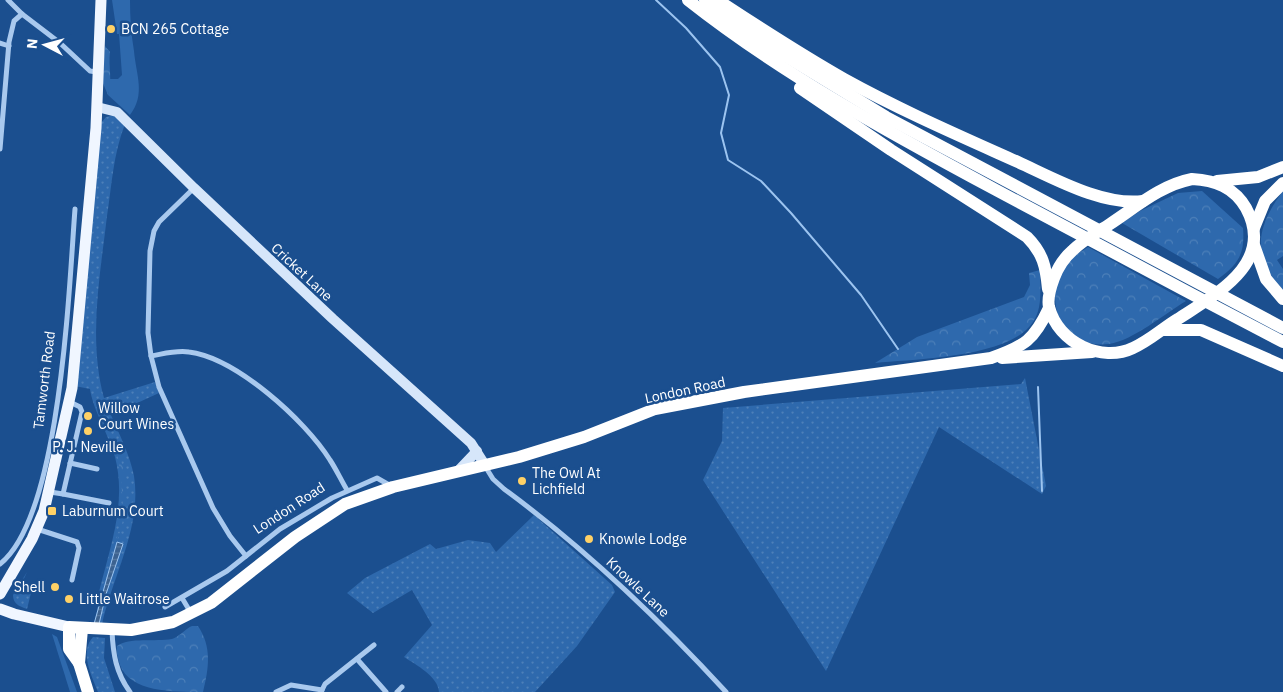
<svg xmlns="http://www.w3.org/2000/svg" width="1283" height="692" font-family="'IBM Plex Sans',sans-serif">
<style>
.grass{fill:url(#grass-dots)}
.forest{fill:url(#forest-crowns)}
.park{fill:#2e69ad}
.water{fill:url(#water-rules);stroke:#9cc4f0}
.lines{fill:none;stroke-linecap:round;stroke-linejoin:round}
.stream{stroke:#9cc4f0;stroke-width:2}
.street{stroke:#a9c9ee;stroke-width:5}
.secondary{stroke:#d6e6fa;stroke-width:10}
.primary{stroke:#f0f6ff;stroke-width:11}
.highway{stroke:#fff;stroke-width:12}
.poi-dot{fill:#ffd166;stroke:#1b4f8f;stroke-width:2}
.labels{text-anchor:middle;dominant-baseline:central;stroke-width:5;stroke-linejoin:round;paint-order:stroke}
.poi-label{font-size:14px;fill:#fff;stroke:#1b4f8f;text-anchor:start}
.street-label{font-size:14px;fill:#fff;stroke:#1b4f8f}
</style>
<defs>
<pattern id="grass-dots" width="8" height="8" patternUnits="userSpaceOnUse" patternTransform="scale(1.25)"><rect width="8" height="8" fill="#2e69ad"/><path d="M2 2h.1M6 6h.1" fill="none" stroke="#4d80b9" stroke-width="1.8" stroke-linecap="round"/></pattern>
<pattern id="forest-crowns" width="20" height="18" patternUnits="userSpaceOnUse" patternTransform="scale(1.25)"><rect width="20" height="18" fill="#2e69ad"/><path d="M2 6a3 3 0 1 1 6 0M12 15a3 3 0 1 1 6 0" fill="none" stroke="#4d80b9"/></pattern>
<pattern id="water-rules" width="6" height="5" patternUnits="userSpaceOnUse" patternTransform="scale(1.25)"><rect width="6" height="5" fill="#3c6290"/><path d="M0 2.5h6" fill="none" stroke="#597aa1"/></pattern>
</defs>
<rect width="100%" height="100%" fill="#1b4f8f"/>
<g class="grass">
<path d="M114 115 125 124C113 155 112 184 107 216 100 276 88 339 104 398L155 382 159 393 111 415C119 434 130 455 134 476 142 527 113 575 102 624H94L101 593 99 592C110 547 127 503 115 457 109 435 93 410 90 389L75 386 100 124 106 117Z"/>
<path d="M1025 378 1046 486 1042 494 939 427 826 671 703 480 722 441 723 408 1021 384Z"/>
<path d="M534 515 612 585 615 592 577 646 535 692H439C438 676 416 665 404 657L432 625 412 590 373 613 347 593 365 578 430 544 436 549 468 540 490 543 496 552Z"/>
<path d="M27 572 22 583 32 589 27 609C19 606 13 604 13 595Z"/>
<path d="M93 637 105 638 104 658 115 692H98C92 676 79 652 93 637Z"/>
</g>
<g class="forest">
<path d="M105 46 110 52C108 67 113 81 108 95L102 81Z"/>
<path d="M1202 191 1243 228C1245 253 1239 264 1218 279L1122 223 1140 211 1178 193Z"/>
<path d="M1283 191V256L1277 260 1283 269V290C1278 284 1271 278 1268 272 1252 242 1265 215 1283 191Z"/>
<path d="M1088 247 1186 301C1164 314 1134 340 1109 344 1058 350 1038 292 1072 258 1076 254 1083 251 1088 247Z"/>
<path d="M1040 270C1040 286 1043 308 1033 322 1010 358 915 359 875 363L917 337 1024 297 1030 285 1029 273Z"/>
<path d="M117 453C131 474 126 521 116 543L123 507 121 477Z"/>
<path d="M192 626H198C212 647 209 668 203 692 172 692 130 692 120 665 118 658 116 653 117 646 129 637 156 642 172 639 179 637 185 629 192 626Z"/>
</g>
<g class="park">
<path d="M112 0H130C130 17 131 34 134 51 136 75 146 94 130 115L108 95 110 79H118L122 75 119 34H117Z"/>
<path d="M52 634 57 637 77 692H70Z"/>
</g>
<path class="water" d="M117 542 123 544 106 594 99 624H94Z"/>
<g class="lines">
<g class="stream">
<path d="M656 0 686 28 720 67 729 95 721 133 728 160 761 181 791 213 861 295 898 349"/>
<path d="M1038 387 1042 491"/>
</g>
<g class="street">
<path d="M8 0 22 14 60 43 90 71 97 72"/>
<path d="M0 43 9 46"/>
<path d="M0 149 9 42 14 21 22 14"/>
<path d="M194 188 159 222 154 231 150 251 148 333 151 356 159 387 213 508 230 536 246 556"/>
<path d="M151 356C163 354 176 350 189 352 236 358 305 420 330 460 336 469 341 480 347 490"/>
<path d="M70 463 97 469"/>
<path d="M485 466 493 479 504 489C586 549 658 618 726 692"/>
<path d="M50 492 63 494 82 412 80 407 70 402"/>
<path d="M63 494 109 503"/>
<path d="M37 529 77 542 79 548 72 580"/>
<path d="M0 564C61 516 69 286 75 209"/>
<path d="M182 598 191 613"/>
<path d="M165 607 227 571 280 529 332 498 377 478 391 486"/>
<path d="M112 631C113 654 116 673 130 692"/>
<path d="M357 659 386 692"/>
<path d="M276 692 291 685 322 690"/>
<path d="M321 692 325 684 374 645"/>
<path d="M397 692 402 687"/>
</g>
<g class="secondary">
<path d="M97 107 117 112 194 188 333 319 471 443 485 465"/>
<path d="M457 472 477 451"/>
</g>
<g class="primary">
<path d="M0 594 32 539 44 511 72 388 96 128 101 0"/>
<path d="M0 609 14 614 69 627"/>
</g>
<g class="highway">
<path d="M688 0C783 75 890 133 996 190 1092 241 1187 292 1283 342"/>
<path d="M705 0 771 47 886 117 1283 328"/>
<path d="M719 1C760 28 802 55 844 79 900 110 960 136 1018 162 1055 179 1103 206 1143 201"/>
<path d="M800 88 891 150 1027 237C1043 253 1046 267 1048 289"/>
<path d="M1192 179C1215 180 1234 187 1246 208 1276 263 1216 294 1178 319 1163 328 1149 341 1133 348 1102 363 1058 343 1049 307 1047 298 1051 286 1054 278 1058 267 1065 257 1073 250 1083 240 1098 232 1110 224 1136 207 1161 185 1192 179Z"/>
<path d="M1217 181 1258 177 1283 167"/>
<path d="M1254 228 1265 201 1283 183"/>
<path d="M1254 245 1266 279 1283 299"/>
<path d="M1163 330H1201L1283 366"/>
<path d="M1002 358 1092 352"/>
<path d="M82 629 79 663 88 692"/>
<path d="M79 663 69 649V627L131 630 173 622 211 603 295 537 345 504 393 487 519 457 584 437 655 409 744 392 991 358C1025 346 1034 340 1049 308"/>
</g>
</g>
<g class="poi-dot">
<circle cx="111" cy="29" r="5"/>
<circle cx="88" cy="416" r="5"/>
<circle cx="88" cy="431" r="5"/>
<circle cx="522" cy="481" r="5"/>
<rect x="47" y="506" width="10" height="10" rx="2.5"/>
<circle cx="589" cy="539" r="5"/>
<circle cx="55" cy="587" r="5"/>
<circle cx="69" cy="599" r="5"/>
</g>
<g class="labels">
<g class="poi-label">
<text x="121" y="29">BCN 265 Cottage</text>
<text x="98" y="408">Willow<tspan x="98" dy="16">Court Wines</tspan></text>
<text x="88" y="447" text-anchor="middle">P. J. Neville</text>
<text x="532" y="473">The Owl At<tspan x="532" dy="16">Lichfield</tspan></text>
<text x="62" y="511">Laburnum Court</text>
<text x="599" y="539">Knowle Lodge</text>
<text x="45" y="587" text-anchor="end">Shell</text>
<text x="79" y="599">Little Waitrose</text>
</g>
<g class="street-label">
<text transform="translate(302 272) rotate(43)">Cricket Lane</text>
<text transform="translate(44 380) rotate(-83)">Tamworth Road</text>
<text transform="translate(685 390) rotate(-12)">London Road</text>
<text transform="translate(289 508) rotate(-33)">London Road</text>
<text transform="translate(638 587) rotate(43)">Knowle Lane</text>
</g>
</g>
<g transform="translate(45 45) rotate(276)" stroke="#1b4f8f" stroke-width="4" paint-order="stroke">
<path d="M0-4L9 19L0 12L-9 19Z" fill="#ffffff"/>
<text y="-8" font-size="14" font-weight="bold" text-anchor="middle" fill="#ffffff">N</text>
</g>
</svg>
